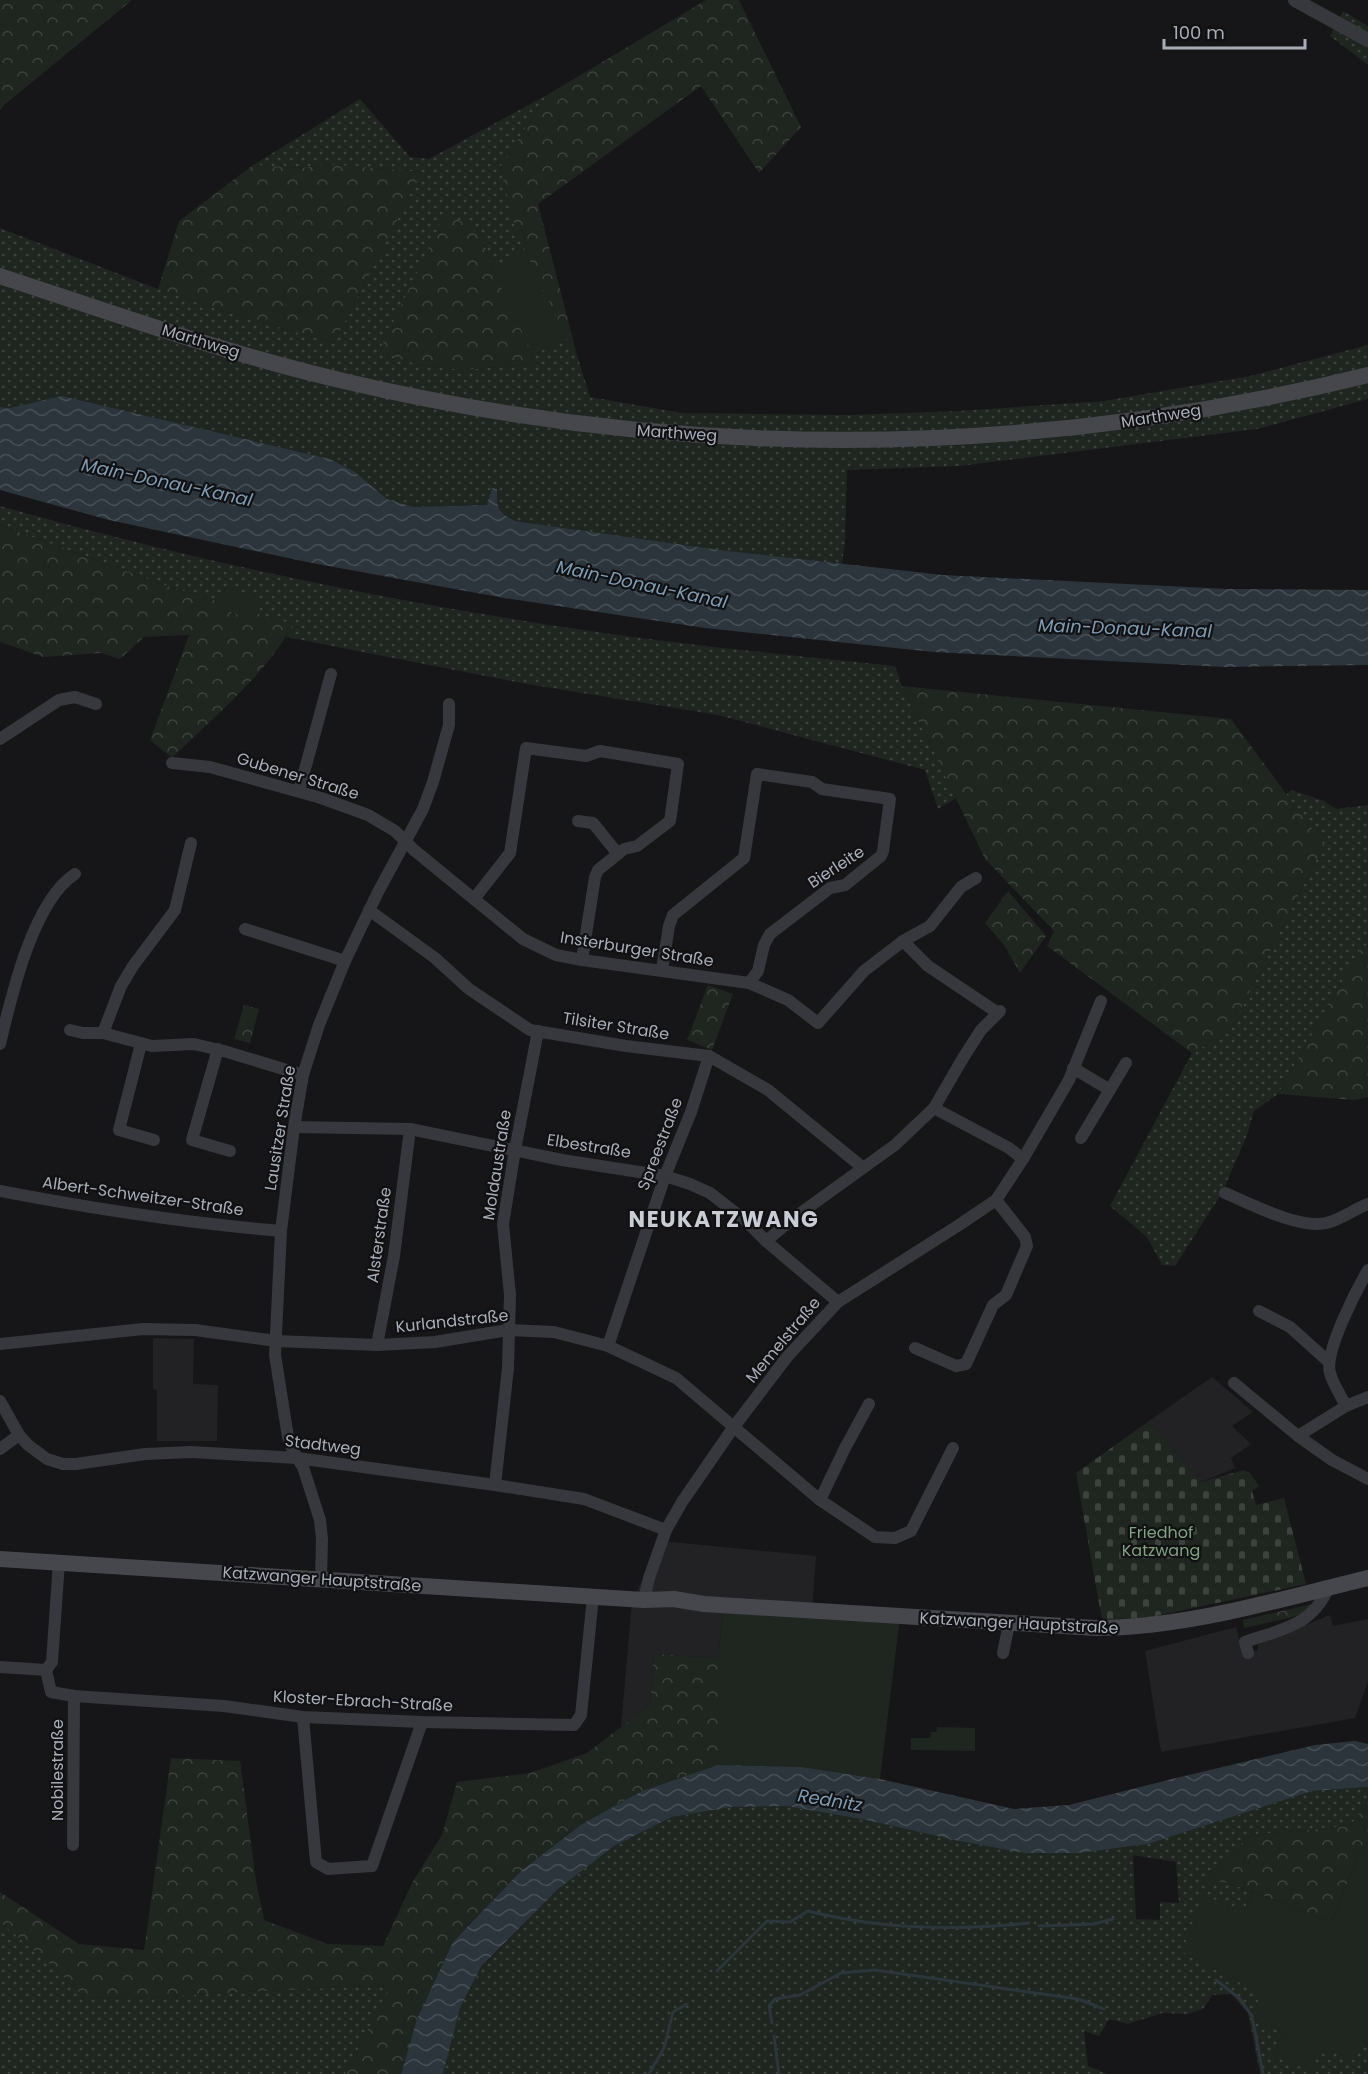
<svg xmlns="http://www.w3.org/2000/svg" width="1368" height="2074" font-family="Poppins,sans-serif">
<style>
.built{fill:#222225}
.grass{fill:url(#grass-dots);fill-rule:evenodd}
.forest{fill:url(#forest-crowns)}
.cemetery{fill:url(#cemetery-stones)}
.garden{fill:#1e261f}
.water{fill:url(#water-waves)}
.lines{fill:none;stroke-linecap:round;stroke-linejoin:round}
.stream{stroke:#2c353c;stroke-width:3}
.minor{stroke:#37383d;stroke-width:12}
.tertiary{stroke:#37383d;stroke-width:14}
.secondary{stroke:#45474d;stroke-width:16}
.labels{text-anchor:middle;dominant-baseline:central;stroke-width:4.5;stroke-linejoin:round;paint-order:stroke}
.street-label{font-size:16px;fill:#a8adb8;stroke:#111113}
.park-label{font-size:16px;fill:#7fa381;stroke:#111113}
.water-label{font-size:18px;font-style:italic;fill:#7f9bb3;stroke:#111113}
.district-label{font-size:22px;font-weight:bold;letter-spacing:1.5px;fill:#c9ccd4;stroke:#111113}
</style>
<defs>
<pattern id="grass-dots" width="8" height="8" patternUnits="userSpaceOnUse" patternTransform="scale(1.5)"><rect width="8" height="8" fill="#1e261f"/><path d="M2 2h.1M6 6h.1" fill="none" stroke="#3c433d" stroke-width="1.8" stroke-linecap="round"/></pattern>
<pattern id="forest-crowns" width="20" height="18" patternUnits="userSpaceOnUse" patternTransform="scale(1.5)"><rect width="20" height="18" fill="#1e261f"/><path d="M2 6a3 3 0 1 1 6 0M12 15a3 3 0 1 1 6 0" fill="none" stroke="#3c433d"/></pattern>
<pattern id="cemetery-stones" width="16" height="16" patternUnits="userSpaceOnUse" patternTransform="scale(1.5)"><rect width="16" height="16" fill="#1e261f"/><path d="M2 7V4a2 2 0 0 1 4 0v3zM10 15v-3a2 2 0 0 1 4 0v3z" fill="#3c433d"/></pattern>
<pattern id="water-waves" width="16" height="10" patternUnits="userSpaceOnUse" patternTransform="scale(1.5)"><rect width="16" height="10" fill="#2c353c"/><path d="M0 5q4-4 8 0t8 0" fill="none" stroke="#485056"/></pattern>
</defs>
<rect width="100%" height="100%" fill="#161618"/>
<g class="built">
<path d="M153 1338 194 1339 193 1384 218 1385 217 1441H157V1390L153 1389Z"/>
<path d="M1212 1377 1253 1412 1232 1426 1251 1444 1231 1458 1235 1468 1201 1482 1149 1421Z"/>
<path d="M661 1541 816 1556 812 1611 724 1606 718 1658 654 1654 650 1705 621 1727 632 1601Z"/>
<path d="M1330 1615 1333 1626 1368 1619V1682L1355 1718 1161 1752 1145 1651 1236 1627 1243 1655 1258 1650V1644Z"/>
</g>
<g class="grass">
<path d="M1343 11 1368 26V65L1330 36Z"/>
<path d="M547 95 500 168 568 342 577 355 590 397 682 413 849 415 959 411 1104 401 1250 376 1368 345V399L1257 429 959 466 847 470 845 541 842 564 720 550 515 521C498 512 497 508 497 490L492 489 487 505 413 507 387 499 355 472 330 459 62 396 9 408 0 407V228L158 289 226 312 334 343 421 172 324 164 303 168 253 165 360 99 410 157 429 159ZM480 230 492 267 534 364 464 370 415 364Z"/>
<path d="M0 506C180 557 364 596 550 625 664 643 780 654 895 666L902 686 956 798 938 809 925 770 718 715 527 684 286 637 292 624 164 585 0 525Z"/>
<path d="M1292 790 1324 801 1336 809 1368 805V945L1362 947 1278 1094 1254 1111 1247 1135 1222 1193 1175 1266 1162 1265 1147 1237 1110 1206 1192 1053 1229 1032 1324 845 1286 794Z"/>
<path d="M1368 1787V1802L1350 1826 1251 1835 1202 1883 1217 1880 1252 1891 1244 1911 1260 1993 1282 2032 1273 2056 1363 2038 1368 2047V2074H1260L1248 2013 1231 1994 1212 1995 1203 2009 1188 2014 1162 2013 1128 2024 1109 2019 1099 2036 1084 2031 1088 2066 1107 2074H443L460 2008 481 1968 557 1890 614 1846 672 1817 731 1807 786 1806 866 1820 959 1841 1024 1853H1079L1148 1844 1312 1791ZM1133 1855 1176 1862 1179 1903 1160 1902V1920L1136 1919Z"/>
<path d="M0 1922 46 1960 84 1997 131 1998 366 1986 391 1987 345 2074H0Z"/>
</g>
<g class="forest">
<path d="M0 0H132L3 106 0 111Z"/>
<path d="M706 0H739L801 127 759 173 701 86 538 204 577 355 568 342 516 231 500 167 547 95Z"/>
<path d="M324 164 422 172 334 343 226 312 158 289 179 221 253 165 303 168Z"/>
<path d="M445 214 480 230 492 267 533 355 535 364 464 370 415 364 379 351Z"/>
<path d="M0 525 164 585 293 624C268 673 211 719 172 758L150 740 189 635 144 637 120 659 101 653 43 657 0 642Z"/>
<path d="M902 686 1231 719 1324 845 1229 1032 1192 1053 1047 946 1054 931 985 859Z"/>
<path d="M1008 891 1046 936 1020 973 1004 945 985 923Z"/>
<path d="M1368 945V1097L1355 1100 1278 1094 1362 947Z"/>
<path d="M708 985 733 994 712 1050 687 1040Z"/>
<path d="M244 1005 259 1009 250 1043 234 1039Z"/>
<path d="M1317 1603 1310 1613 1244 1628 1243 1620Z"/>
<path d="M654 1654 718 1658V1765L642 1791 582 1824 521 1871 453 1942 417 2019 401 2074H345L390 1987 366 1986 131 1998 84 1997 46 1960 0 1922V1892L79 1944 144 1950 171 1758 240 1761 256 1881 264 1920 328 1944 383 1946 413 1881 442 1835 457 1782 530 1773 587 1753 650 1705Z"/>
<path d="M1368 1802V1841L1361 1850 1331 1922 1252 1891 1217 1880 1201 1884 1251 1835 1350 1826Z"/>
</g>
<path class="cemetery" d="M1149 1421 1201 1482 1244 1470 1250 1473 1259 1486 1252 1491 1256 1505 1284 1498 1306 1584 1151 1617 1102 1620 1076 1473Z"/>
<g class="garden">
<path d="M525 251 566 339 533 355 492 267Z"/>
<path d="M224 587 262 600 255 620 217 608Z"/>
<path d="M724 1606 900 1617 880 1779 802 1767 718 1765V1658Z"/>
<path d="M937 1727 975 1728V1751L911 1750V1738H930L931 1732H936Z"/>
<path d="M1368 1841V2047L1363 2038 1353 2060 1321 2047 1311 2071 1273 2056 1282 2032 1255 2020 1259 1993 1182 1952 1203 1895 1244 1911 1252 1891 1331 1922 1361 1850Z"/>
</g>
<g class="water">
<path d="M62 396 330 459 355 472 387 499 413 507 487 505 492 488 497 489C497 508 497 512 515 521L720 550 943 575 1228 589 1368 590V665L1225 667 934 652 705 628 504 598 312 563 109 520 0 490V407L9 408Z"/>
<path d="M1355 1741 1368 1744V1787L1312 1791 1148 1844 1079 1853H1024L959 1841 866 1820 786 1806 731 1807 672 1817 614 1846 557 1890 481 1967 460 2008 443 2074H401L417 2019 453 1942 521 1871 582 1824 642 1791 718 1765 802 1767 880 1779 1014 1809 1069 1805 1172 1779 1315 1745Z"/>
</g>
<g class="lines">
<g class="stream">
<path d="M1039 1926 1094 1924 1113 1919"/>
<path d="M717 1971 767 1921 790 1922 808 1911C879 1929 956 1931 1029 1923"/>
<path d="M1216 1980 1239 1998 1252 2016 1263 2074"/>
<path d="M772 2023 769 2006 775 1999 800 1995 841 1973 875 1970 1078 1999 1104 2009"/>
<path d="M774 2036 779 2074"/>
<path d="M649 2074 664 2048 673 2012 687 2004"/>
</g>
<g class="minor">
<path d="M0 739 59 700 75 697 96 704"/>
<path d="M172 763 210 767 321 798 368 815 395 831 414 850 523 939 556 955 582 960 749 983 788 1000 818 1023 864 971 903 941 930 926 961 887 976 878"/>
<path d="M299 791 331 674"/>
<path d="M578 821 593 823 618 854"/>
<path d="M474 899 510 853 526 748 586 756 600 751 678 764 670 821 637 846 624 849 618 854 598 870 595 877 582 960"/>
<path d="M369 910 435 958 469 989 530 1030 626 1046 709 1056 768 1090 862 1167"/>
<path d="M245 929 345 961"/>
<path d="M903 941 928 966 998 1013"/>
<path d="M662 970 669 926 673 915 744 858 757 774 812 782 822 789 890 799 883 851 881 856 845 885 830 888 770 934 764 945 758 971 749 983"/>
<path d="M70 1030 83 1033H103L152 1046 194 1044 224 1051 303 1075"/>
<path d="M103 1033 121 986 133 966 175 910 191 843"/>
<path d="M0 1044C11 997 33 901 75 874"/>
<path d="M141 1044 119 1130 154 1140"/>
<path d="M218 1049 192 1140 230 1151"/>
<path d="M1073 1068 1110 1090"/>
<path d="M294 1127 410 1129 562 1160 665 1176 690 1184 710 1193 746 1221 766 1241 838 1302"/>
<path d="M1081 1138 1126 1063"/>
<path d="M1023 1159 1069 1080 1101 1001"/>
<path d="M0 1191C93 1209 186 1223 281 1231"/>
<path d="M1225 1193C1251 1204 1298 1229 1326 1223 1339 1221 1354 1209 1368 1204"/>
<path d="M766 1241 795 1217 895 1145 934 1108 963 1058 981 1030 1000 1011"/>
<path d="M1259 1311 1290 1327 1329 1362"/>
<path d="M0 1344 143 1329 195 1330 276 1341 377 1345 435 1342 508 1330 554 1332 608 1346 676 1378 820 1500 875 1537 895 1538 911 1531 953 1448"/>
<path d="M377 1345 394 1256 410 1129"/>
<path d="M608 1346 665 1176 691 1112 709 1056"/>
<path d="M915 1348 956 1366 966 1364 993 1305 1006 1295 1027 1246 1025 1237 996 1200"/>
<path d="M1234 1383 1298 1436 1332 1460 1368 1479"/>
<path d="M0 1401 19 1435 28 1445 47 1459 63 1464H76L145 1454 191 1452 297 1458 495 1485 584 1499 666 1530"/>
<path d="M1346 1406C1341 1396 1333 1384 1330 1373 1324 1352 1357 1289 1368 1270"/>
<path d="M1298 1436 1346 1406 1368 1397"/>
<path d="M0 1449 19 1435"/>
<path d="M495 1485 508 1368 510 1295 503 1224 515 1150 538 1031"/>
<path d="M820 1500 845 1448 869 1404"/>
<path d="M321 1579 322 1539 320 1520 303 1467 293 1451 288 1437 275 1355 281 1231 294 1127 303 1075 319 1025 345 961 378 892 423 809 433 782 449 725V704"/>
<path d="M644 1600 649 1578 666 1530 682 1502 733 1428 787 1357 838 1302 959 1225 996 1200 1023 1159 1009 1148 934 1108"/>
<path d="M1003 1653 1009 1624"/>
<path d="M1248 1653 1245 1642C1282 1629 1311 1627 1329 1587"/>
<path d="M0 1667 46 1670"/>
<path d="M46 1670 51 1692 74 1696 224 1706 303 1717 422 1722 574 1725 581 1715 593 1597"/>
<path d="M46 1670 52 1662 59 1562"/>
<path d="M303 1717 316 1862 328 1869 372 1866 422 1722"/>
<path d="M73 1845 74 1696"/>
</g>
<path class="tertiary" d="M1295 0 1368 40"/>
<g class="secondary">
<path d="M0 276C115 314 230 355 348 382 690 462 1028 459 1368 375"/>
<path d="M0 1559 644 1600 674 1599 704 1604 1096 1628C1187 1628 1280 1599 1368 1578"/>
</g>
</g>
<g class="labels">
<g class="street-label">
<text transform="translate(201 341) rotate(17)">Marthweg</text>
<text transform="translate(1161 416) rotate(-9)">Marthweg</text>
<text transform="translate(677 433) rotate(4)">Marthweg</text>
<text transform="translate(298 776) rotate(17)">Gubener Straße</text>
<text transform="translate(836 867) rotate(-33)">Bierleite</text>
<text transform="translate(637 949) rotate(9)">Insterburger Straße</text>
<text transform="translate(616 1026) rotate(9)">Tilsiter Straße</text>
<text transform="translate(280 1128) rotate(-81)">Lausitzer Straße</text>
<text transform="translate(660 1144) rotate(-69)">Spreestraße</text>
<text transform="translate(589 1146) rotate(9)">Elbestraße</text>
<text transform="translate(497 1165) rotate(-81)">Moldaustraße</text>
<text transform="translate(143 1196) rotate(8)">Albert-Schweitzer-Straße</text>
<text transform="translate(379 1235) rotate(-82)">Alsterstraße</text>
<text transform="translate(452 1321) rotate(-6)">Kurlandstraße</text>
<text transform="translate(783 1340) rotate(-50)">Memelstraße</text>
<text transform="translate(323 1445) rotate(7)">Stadtweg</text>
<text transform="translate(322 1579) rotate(4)">Katzwanger Hauptstraße</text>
<text transform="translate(1019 1623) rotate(3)">Katzwanger Hauptstraße</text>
<text transform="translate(363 1701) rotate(3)">Kloster-Ebrach-Straße</text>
<text transform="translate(57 1770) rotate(-90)">Nobilestraße</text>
</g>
<g class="park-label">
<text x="1161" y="1532">Friedhof<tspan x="1161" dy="18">Katzwang</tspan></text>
</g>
<g class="water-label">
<text transform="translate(167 482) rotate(12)">Main-Donau-Kanal</text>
<text transform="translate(642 584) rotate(12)">Main-Donau-Kanal</text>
<text transform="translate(1125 628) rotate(2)">Main-Donau-Kanal</text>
<text transform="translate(830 1800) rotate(9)">Rednitz</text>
</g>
<g class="district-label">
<text x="724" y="1219">NEUKATZWANG</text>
</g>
</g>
<path d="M1164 39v9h141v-9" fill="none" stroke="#a8adb8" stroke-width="3"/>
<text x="1173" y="39" font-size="18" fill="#a8adb8" stroke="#111113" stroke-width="4.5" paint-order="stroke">100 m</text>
</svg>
